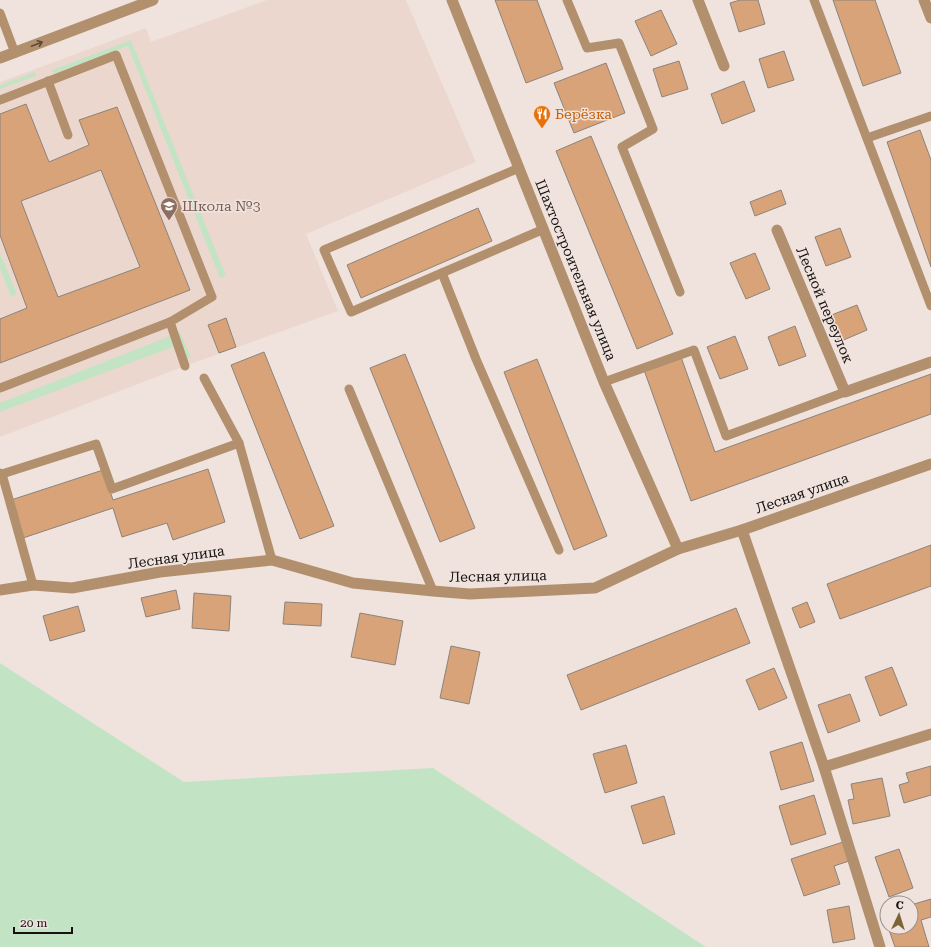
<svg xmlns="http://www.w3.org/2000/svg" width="931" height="947" font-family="'Roboto Serif',serif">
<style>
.built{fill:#ecd7cf}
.green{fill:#c3e3c5}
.building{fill:#d8a378;stroke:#8c837b;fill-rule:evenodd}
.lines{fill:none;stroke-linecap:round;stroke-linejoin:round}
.service{stroke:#b3906d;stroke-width:9}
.minor{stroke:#b3906d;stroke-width:11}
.tertiary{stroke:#b3906d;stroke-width:11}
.oneway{stroke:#5d4b3a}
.labels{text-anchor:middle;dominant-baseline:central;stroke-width:3;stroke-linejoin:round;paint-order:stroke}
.food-label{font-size:14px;fill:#c56008;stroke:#f0e3de;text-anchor:start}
.education-label{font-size:14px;fill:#785e54;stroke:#f0e3de;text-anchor:start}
.street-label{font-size:14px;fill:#161210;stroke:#f0e3de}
</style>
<rect width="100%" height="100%" fill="#f0e3de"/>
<path class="built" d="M267 0H406L476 162 306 234 338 311 185 366 0 437V82L146 28 151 42Z"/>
<g class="green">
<path d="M131 40 226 276 220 278 128 46 53 74 52 70Z"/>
<path d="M35 72 36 76 0 89V85Z"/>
<path d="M0 253 17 294 11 297 0 268Z"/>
<path d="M180 332 191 357 182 362 173 347 0 412V403Z"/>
<path d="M0 663 184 782 433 768 706 947H0Z"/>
</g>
<g class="building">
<path d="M495 0H537L563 69 526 83Z"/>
<path d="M740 0H758L765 24 739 32 730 3Z"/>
<path d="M833 0H875L901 73 863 86Z"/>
<path d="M661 10 677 44 651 56 635 21Z"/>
<path d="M784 51 794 80 768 88 759 59Z"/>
<path d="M679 61 688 89 662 97 653 69Z"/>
<path d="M606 63 625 113 574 133 554 83Z"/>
<path d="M744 81 755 111 722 124 711 94Z"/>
<path d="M26 104 49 162 89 145 79 120 117 107 190 290 0 363V319L27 308 0 235V114ZM101 170 140 267 58 297 21 201Z"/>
<path d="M920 130 931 160V267L887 142Z"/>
<path d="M591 136 673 334 637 349 556 151Z"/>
<path d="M781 190 786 204 755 216 750 202Z"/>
<path d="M478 208 492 241 361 298 347 265Z"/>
<path d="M840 228 851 257 826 266 815 237Z"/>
<path d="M755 253 770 289 746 299 730 263Z"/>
<path d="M857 305 867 330 839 342 829 316Z"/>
<path d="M226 318 236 347 219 353 208 325Z"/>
<path d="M795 326 806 356 779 366 768 337Z"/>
<path d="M735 336 748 369 720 379 707 347Z"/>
<path d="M264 352 334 526 300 539 231 365Z"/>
<path d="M405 354 475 528 440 542 370 368Z"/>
<path d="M681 357 715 452 931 374V414L691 501 644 370Z"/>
<path d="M537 359 607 536 574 550 504 372Z"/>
<path d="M208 469 225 522 173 540 167 523 122 537 113 508 23 538 11 500 103 470 113 500Z"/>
<path d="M931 545V586L840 619 827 584Z"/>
<path d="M176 590 180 609 146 617 141 598Z"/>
<path d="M194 593 231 596 229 631 192 628Z"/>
<path d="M285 602 322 604 321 626 283 624Z"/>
<path d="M807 602 815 622 800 628 792 608Z"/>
<path d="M78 606 85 631 50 641 43 616Z"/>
<path d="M736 608 750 643 581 710 567 675Z"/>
<path d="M360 613 403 621 395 665 351 657Z"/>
<path d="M451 646 480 652 469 704 440 698Z"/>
<path d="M892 667 907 705 880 716 865 677Z"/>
<path d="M774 668 787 698 759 710 746 680Z"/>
<path d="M850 694 860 721 828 733 818 705Z"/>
<path d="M802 742 814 781 781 790 770 752Z"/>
<path d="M626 745 637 783 605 793 593 754Z"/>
<path d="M931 766V795L904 803 899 785 909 782 906 773Z"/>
<path d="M882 778 890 816 853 824 848 800 854 799 851 784Z"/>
<path d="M814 795 826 834 791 845 779 806Z"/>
<path d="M664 796 675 834 643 844 631 806Z"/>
<path d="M843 842 849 861 834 866 840 884 804 896 791 859Z"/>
<path d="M899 849 913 888 889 897 875 857Z"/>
<path d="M931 899V917L921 920 929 947H895L888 927H911V905Z"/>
<path d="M849 906 855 939 833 943 827 910Z"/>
</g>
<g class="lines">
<g class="service">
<path d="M567 0 587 48 619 43 653 129 622 147 680 292"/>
<path d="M814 0 931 306"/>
<path d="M0 13 15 53"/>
<path d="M48 81 68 135"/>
<path d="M0 100 116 55 212 297 170 322 0 388"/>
<path d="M867 138 931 116"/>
<path d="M519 168 324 250 351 312 544 229"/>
<path d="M442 273 476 359 559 550"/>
<path d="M170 322 185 366"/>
<path d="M204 378 239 443 272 560"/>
<path d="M604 382 694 350 726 436 845 392"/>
<path d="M349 389 433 591"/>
<path d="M0 473 2 474 33 585"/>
<path d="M2 474 96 444 112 489 239 443"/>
</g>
<g class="minor">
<path d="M452 0 604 382 678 549"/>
<path d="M698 0 724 66"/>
<path d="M924 0 931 18"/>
<path d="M777 230 845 392 931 362"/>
<path d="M742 530 824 767 880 947"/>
<path d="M0 590 33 585 72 588 160 572 272 560 353 583 433 591 470 594 595 588 678 549 742 530 931 464"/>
<path d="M824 767 931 734"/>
</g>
<path class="tertiary" d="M0 58 153 0"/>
</g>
<defs><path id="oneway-shaft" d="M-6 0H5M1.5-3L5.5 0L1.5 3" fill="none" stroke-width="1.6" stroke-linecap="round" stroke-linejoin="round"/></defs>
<use class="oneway" href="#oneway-shaft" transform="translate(37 44) rotate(-21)"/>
<defs>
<symbol id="restaurant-pin" viewBox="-11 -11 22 30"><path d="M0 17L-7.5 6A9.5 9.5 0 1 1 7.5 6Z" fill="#e8710a" stroke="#f0e3de"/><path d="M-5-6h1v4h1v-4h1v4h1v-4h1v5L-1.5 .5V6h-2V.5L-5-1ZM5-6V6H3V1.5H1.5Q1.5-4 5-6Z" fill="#fff"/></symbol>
<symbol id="school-pin" viewBox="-11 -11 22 30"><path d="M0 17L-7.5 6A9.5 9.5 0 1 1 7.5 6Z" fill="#8d6e63" stroke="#f0e3de"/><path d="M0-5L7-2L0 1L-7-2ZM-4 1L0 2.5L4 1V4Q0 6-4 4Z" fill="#fff"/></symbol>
</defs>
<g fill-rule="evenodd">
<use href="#restaurant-pin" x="532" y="104" width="20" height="27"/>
<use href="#school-pin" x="159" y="196" width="20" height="27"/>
</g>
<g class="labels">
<g class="food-label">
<text x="555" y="114">Берёзка</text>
</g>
<g class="education-label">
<text x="182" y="206">Школа №3</text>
</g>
<g class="street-label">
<text transform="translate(576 270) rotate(68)">Шахтостроительная улица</text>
<text transform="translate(825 305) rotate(67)">Лесной переулок</text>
<text transform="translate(802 493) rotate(-19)">Лесная улица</text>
<text transform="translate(176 557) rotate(-8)">Лесная улица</text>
<text transform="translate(498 576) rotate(-1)">Лесная улица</text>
</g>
</g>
<g transform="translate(899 915) rotate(4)"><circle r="19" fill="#f0e3de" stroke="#998f8c"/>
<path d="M0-3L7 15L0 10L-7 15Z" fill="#7c6535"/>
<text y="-6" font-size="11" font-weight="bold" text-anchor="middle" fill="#161210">С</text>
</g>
<path d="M14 927v6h58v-6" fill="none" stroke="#161210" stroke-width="2"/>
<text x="20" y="927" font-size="12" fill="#161210" stroke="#f0e3de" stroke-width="3" paint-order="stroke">20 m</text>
</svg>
